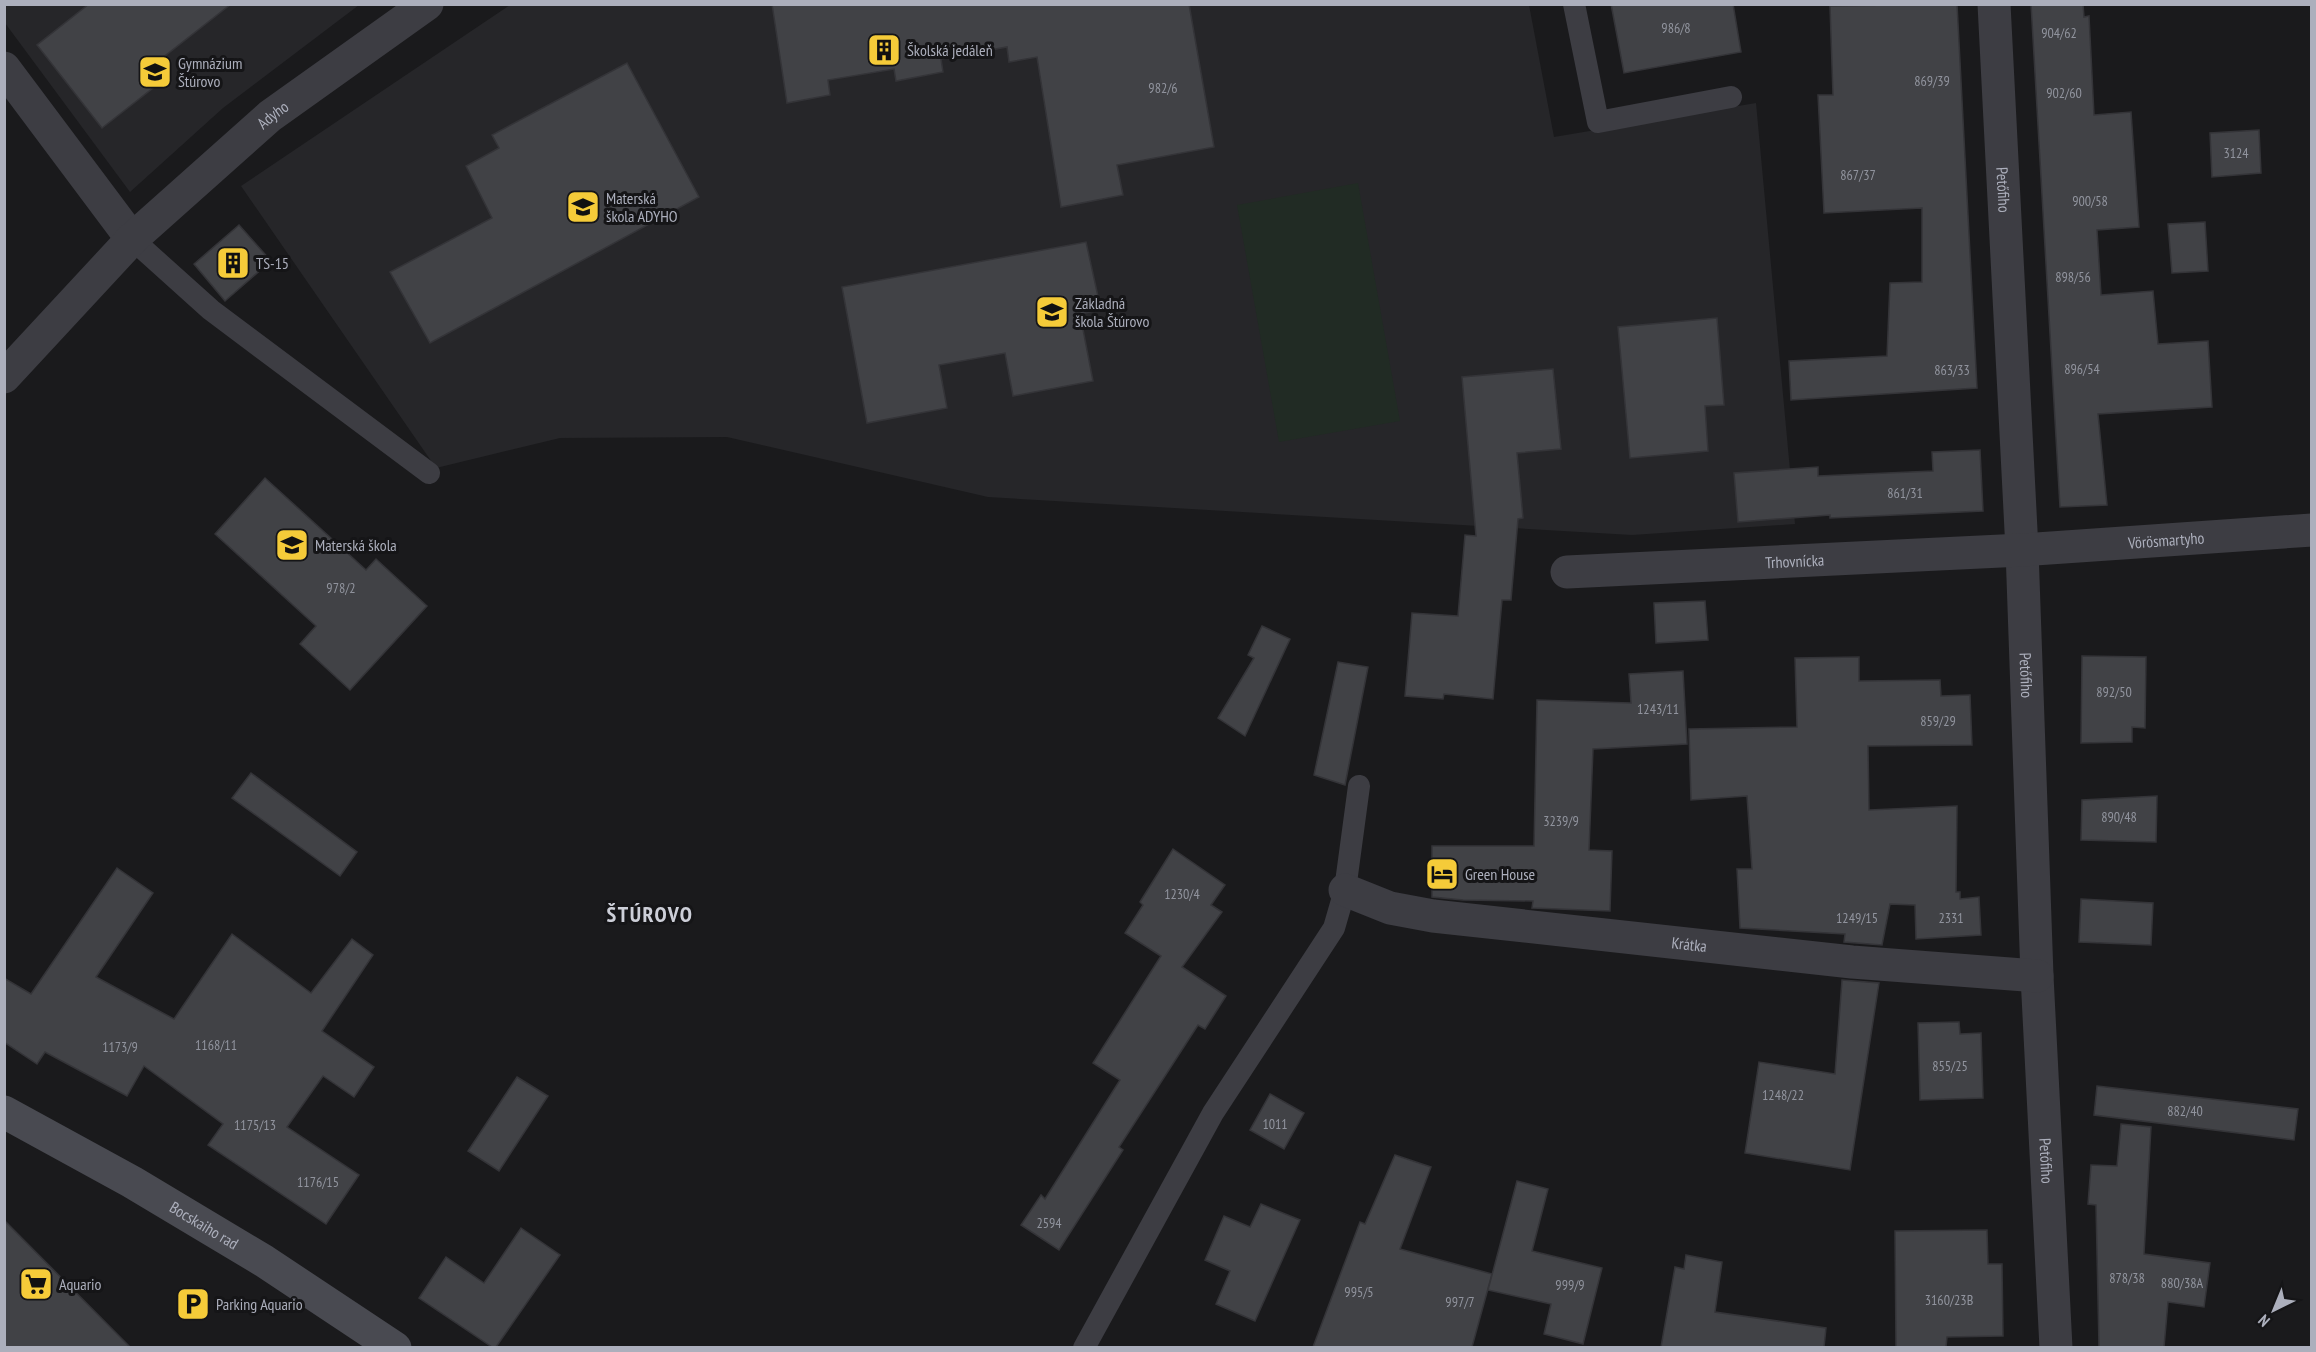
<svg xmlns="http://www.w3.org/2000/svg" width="2316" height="1352" font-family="'PT Sans Narrow',sans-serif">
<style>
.built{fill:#262629}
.green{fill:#212b24}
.building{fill:#414246;stroke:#343438;stroke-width:1.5}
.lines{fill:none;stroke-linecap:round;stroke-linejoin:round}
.lane{stroke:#3d3d43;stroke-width:22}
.street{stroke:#3d3d43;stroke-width:33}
.secondary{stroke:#494a51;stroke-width:33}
.labels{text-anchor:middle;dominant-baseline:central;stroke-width:6;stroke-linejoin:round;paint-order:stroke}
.number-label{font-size:14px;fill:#91949e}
.poi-label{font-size:16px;fill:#acafbc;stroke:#151517;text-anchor:start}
.street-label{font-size:16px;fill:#acafbc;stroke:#151517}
.district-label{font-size:22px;font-weight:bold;letter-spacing:1.5px;fill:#cdcfd8;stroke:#151517}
</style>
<rect width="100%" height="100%" fill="#1a1a1c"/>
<g class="built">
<path d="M4 5H359L223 108 130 192 5 23Z"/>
<path d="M510 5H1529L1554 137 1756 103 1795 524 1632 535 988 497 727 437 560 438 436 468 241 186Z"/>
</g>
<path class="green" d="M1358 183 1400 421 1279 442 1237 205Z"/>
<g class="building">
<path d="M89 4H231L156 63 167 77 102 128 37 45Z"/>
<path d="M772 4H1189L1214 147 1117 165 1123 195 1061 207 1037 57 1009 62 1007 47 941 59 943 72 896 81 894 69 828 80 830 95 787 103Z"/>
<path d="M1611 4H1733L1741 52 1624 73Z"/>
<path d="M1957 4 1977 388 1791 400 1789 361 1887 356 1890 283 1922 282V208L1824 213 1818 95H1833L1830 6Z"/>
<path d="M2031 4H2083L2084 17 2089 16 2094 115 2131 112 2139 227 2097 230 2101 295 2153 291 2158 344 2208 341 2212 407 2098 414 2107 505 2060 507Z"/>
<path d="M627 63 699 197 430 343 390 272 492 218 466 166 499 148 492 135Z"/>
<path d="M2259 130 2261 173 2212 177 2210 133Z"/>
<path d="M2205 222 2208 271 2172 273 2168 224Z"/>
<path d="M239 225 271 261 225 301 194 264Z"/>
<path d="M1086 242 1101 310 1080 314 1093 381 1013 396 1005 353 939 365 947 408 867 423 842 287Z"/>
<path d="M1717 318 1724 405 1705 406 1708 451 1630 458 1618 327Z"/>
<path d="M1553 369 1561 449 1517 453 1523 518 1518 519 1511 600H1502L1493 699 1444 694 1443 699 1405 696 1412 613 1458 616 1465 535 1476 536 1462 377Z"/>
<path d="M1980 450 1983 511 1830 518V515L1738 522 1734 473 1818 467V476L1933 471 1932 452Z"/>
<path d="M265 478 366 570 376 559 427 606 350 690 300 644 316 626 215 534Z"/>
<path d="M1705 601 1708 640 1656 643 1654 603Z"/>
<path d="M1262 626 1290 639 1245 736 1218 718 1254 658 1248 655Z"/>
<path d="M2082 656 2146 657 2145 728 2132 727V742L2081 743Z"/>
<path d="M1859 657V681L1940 680 1941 696 1970 695 1972 745 1868 746 1869 810 1957 806 1956 892H1960V899L1979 897 1981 935 1916 939 1915 905 1890 904 1882 945 1844 942 1845 934 1740 928 1737 869H1752L1747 796 1691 800 1689 729 1797 727 1795 658Z"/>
<path d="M1338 662 1368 667 1345 785 1314 775Z"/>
<path d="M1683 671 1687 744 1593 749 1589 850 1612 851 1610 911 1532 908 1533 901 1463 900 1432 897V846H1534L1537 700 1631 703 1629 674Z"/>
<path d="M251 773 357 852 340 876 232 798Z"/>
<path d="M2157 796 2156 842 2081 840 2082 800Z"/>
<path d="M1173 849 1225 885 1211 905 1222 912 1182 967 1226 996 1205 1029 1198 1025 1119 1147 1123 1150 1059 1250 1021 1225 1041 1195 1045 1199 1120 1080 1093 1063 1161 956 1125 933 1143 905 1140 902Z"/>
<path d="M117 868 153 893 96 977 174 1019 232 934 311 993 352 939 373 955 322 1031 374 1067 354 1097 323 1076 287 1127 359 1175 326 1224 208 1145 223 1124 144 1066 127 1096 45 1052 37 1064 4 1042V978L31 994Z"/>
<path d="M2081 899 2153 903 2151 945 2079 942Z"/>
<path d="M1842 980 1879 983 1850 1170 1745 1153 1759 1062 1835 1074Z"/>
<path d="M1959 1022 1960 1034 1981 1033 1983 1098 1920 1100 1918 1023Z"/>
<path d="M517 1077 548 1096 499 1171 468 1151Z"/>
<path d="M2097 1086 2298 1109 2294 1140 2094 1115Z"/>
<path d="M1270 1094 1304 1113 1284 1149 1250 1130Z"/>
<path d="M2121 1124 2151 1127 2144 1254 2210 1263 2204 1307 2168 1302 2164 1347H2099L2096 1205 2088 1204 2091 1165 2117 1166Z"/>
<path d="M1395 1155 1431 1167 1400 1249 1492 1274 1472 1347H1313L1360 1222 1365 1224Z"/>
<path d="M1517 1181 1548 1189 1532 1251 1602 1268 1583 1344 1544 1334 1551 1304 1488 1290Z"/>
<path d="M1261 1204 1300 1220 1255 1321 1216 1304 1230 1271 1205 1260 1224 1216 1250 1227Z"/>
<path d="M4 1220 130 1347H4Z"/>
<path d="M521 1228 560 1255 496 1347H492L419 1298 446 1257 484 1283Z"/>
<path d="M1987 1230 1988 1264H2002L2003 1336 1947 1337 1946 1347H1896L1895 1231Z"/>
<path d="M1686 1255 1722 1262 1715 1312 1826 1328 1824 1347H1661L1675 1267 1684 1269Z"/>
</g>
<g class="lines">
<g class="lane">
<path d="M1574 4 1598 122 1731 97"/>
<path d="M132 239 211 310 429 473"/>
<path d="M1084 1348 1213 1113 1334 928 1345 890 1359 786"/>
</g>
<g class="street">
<path id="s1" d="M1994 4 2022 550 2037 976 2056 1348"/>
<path d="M4 68 132 239"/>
<path id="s2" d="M4 377 132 239 270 116 427 4"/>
<path id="s3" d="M1567 572 2022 550 2312 530"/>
<path id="s4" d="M1345 890 1390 908 1433 916 1852 962 2037 976"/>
</g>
<path class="secondary" id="s5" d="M4 1112 132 1182 264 1261 395 1348"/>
</g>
<defs>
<symbol id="building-square" viewBox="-11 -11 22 22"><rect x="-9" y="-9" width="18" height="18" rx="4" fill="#f5cb39" stroke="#151517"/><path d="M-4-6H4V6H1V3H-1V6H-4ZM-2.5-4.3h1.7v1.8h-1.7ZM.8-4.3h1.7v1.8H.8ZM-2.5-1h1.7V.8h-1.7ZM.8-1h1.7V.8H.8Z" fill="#111"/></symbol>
<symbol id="school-square" viewBox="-11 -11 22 22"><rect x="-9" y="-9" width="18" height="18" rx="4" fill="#f5cb39" stroke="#151517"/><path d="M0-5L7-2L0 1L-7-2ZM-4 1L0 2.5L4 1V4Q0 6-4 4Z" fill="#111"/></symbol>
<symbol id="hotel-square" viewBox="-11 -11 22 22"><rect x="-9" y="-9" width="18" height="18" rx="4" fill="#f5cb39" stroke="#151517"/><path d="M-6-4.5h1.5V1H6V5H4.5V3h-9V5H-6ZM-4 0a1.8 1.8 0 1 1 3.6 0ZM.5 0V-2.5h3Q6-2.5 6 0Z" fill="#111"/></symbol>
<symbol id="supermarket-square" viewBox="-11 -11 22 22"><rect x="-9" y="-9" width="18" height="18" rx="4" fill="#f5cb39" stroke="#151517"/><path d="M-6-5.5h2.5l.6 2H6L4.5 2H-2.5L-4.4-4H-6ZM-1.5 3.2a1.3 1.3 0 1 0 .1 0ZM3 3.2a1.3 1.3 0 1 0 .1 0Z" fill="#111"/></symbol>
<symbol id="parking-square" viewBox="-11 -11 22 22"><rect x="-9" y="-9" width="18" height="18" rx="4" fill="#f5cb39" stroke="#151517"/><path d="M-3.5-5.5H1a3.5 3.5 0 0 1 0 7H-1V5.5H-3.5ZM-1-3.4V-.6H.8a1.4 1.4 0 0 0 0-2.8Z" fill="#111"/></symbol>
</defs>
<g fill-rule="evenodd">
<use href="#building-square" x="865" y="31" width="38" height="38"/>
<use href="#school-square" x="136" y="53" width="38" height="38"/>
<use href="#school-square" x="564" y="188" width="38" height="38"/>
<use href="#building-square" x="214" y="244" width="38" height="38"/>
<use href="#school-square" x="1033" y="293" width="38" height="38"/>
<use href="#school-square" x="273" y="526" width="38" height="38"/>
<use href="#hotel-square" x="1423" y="855" width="38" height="38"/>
<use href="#supermarket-square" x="17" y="1265" width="38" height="38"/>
<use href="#parking-square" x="174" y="1285" width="38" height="38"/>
</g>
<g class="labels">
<g class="number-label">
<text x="1676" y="28">986/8</text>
<text x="2059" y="33">904/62</text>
<text x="1932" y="81">869/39</text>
<text x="1163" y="88">982/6</text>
<text x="2064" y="93">902/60</text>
<text x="2236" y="153">3124</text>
<text x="1858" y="175">867/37</text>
<text x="2090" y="201">900/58</text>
<text x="2073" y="277">898/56</text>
<text x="2082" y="369">896/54</text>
<text x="1952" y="370">863/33</text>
<text x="1905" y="493">861/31</text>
<text x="341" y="588">978/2</text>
<text x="2114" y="692">892/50</text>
<text x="1658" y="709">1243/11</text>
<text x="1938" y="721">859/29</text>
<text x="2119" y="817">890/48</text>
<text x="1561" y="821">3239/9</text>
<text x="1182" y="894">1230/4</text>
<text x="1857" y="918">1249/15</text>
<text x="1951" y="918">2331</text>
<text x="216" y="1045">1168/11</text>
<text x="120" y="1047">1173/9</text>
<text x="1950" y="1066">855/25</text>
<text x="1783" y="1095">1248/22</text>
<text x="2185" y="1111">882/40</text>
<text x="1275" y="1124">1011</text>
<text x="255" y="1125">1175/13</text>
<text x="318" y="1182">1176/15</text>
<text x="1049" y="1223">2594</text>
<text x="2127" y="1278">878/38</text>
<text x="2182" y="1283">880/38A</text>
<text x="1570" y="1285">999/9</text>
<text x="1359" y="1292">995/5</text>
<text x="1949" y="1300">3160/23B</text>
<text x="1460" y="1302">997/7</text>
</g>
<g class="poi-label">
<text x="907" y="50">Školská jedáleň</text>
<text x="178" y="63">Gymnázium<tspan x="178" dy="18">Štúrovo</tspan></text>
<text x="606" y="198">Materská<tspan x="606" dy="18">škola ADYHO</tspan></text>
<text x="256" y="263">TS-15</text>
<text x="1075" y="303">Základná<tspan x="1075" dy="18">škola Štúrovo</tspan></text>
<text x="315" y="545">Materská škola</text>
<text x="1465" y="874">Green House</text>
<text x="59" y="1284">Aquario</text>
<text x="216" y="1304">Parking Aquario</text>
</g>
<g class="street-label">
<text stroke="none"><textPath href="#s2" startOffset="376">Adyho</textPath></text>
<text stroke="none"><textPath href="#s1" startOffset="186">Petőfiho</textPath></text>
<text stroke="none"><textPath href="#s3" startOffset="600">Vörösmartyho</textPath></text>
<text stroke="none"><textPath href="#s3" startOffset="228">Trhovnícka</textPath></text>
<text stroke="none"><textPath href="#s1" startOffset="672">Petőfiho</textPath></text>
<text stroke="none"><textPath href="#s4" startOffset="350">Krátka</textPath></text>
<text stroke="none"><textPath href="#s1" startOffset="1158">Petőfiho</textPath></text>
<text stroke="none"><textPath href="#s5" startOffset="230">Bocskaiho rad</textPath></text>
</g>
<g class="district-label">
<text x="650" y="914">ŠTÚROVO</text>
</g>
</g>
<rect width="2316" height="1352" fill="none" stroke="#acafbc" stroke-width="12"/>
<g transform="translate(2274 1310) rotate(223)" stroke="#151517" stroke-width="4.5" paint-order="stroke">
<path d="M0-4.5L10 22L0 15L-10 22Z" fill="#acafbc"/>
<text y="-9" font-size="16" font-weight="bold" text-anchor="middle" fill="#acafbc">N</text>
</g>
</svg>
